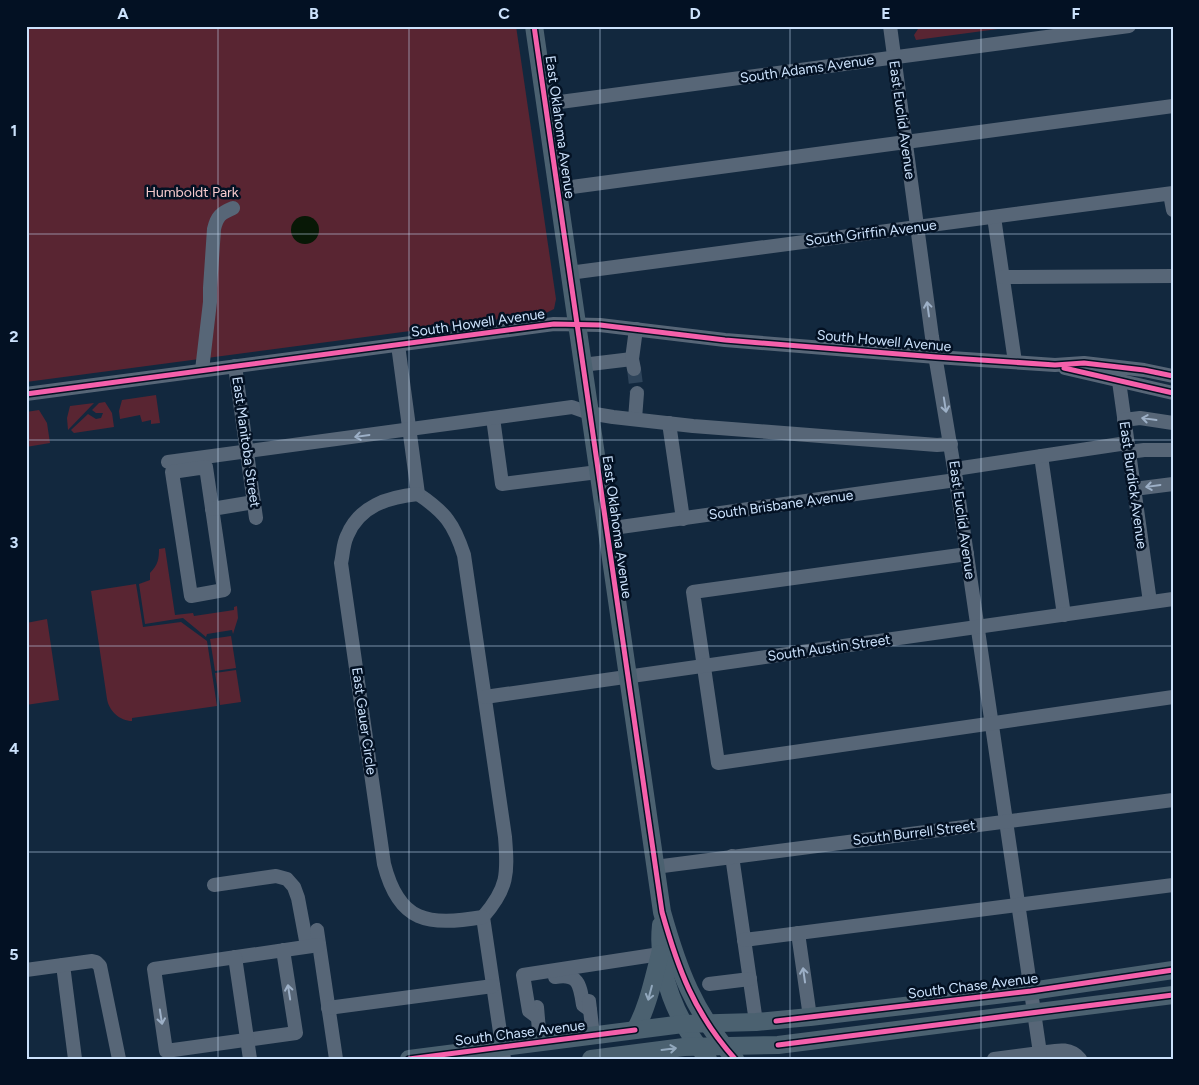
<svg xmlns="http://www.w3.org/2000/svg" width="1199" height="1085" font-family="Figtree,sans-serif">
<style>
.green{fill:#592532}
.water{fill:#081806}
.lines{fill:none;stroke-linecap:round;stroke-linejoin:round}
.minor-tunnel{stroke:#2e445a;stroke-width:14;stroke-dasharray:14 7;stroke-linecap:butt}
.minor{stroke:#576677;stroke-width:14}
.major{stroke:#4b6170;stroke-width:18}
.cycleway-casing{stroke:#031123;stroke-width:8}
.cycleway{stroke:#f560ab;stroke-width:5}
.oneway{stroke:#9db0c7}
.oneway2{stroke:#92a8bd}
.grid{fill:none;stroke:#cce2fc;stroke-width:1;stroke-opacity:0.55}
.labels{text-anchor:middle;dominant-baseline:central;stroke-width:5;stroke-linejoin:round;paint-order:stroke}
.street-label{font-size:14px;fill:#cce2fc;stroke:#031123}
.park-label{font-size:14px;fill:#f6cacd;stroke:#031123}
.neatline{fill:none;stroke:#cce2fc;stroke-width:2}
.grid-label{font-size:16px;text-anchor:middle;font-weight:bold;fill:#cce2fc}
</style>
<rect width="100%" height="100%" fill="#12283e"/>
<g class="green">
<path d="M26 26H516L556 299 554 309 546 313 26 382Z"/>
<path d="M920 26H997L998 29 916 40 914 35Z"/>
<path d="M156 395 160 423 151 424V420L142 422 140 415 120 419 119 411 122 400Z"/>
<path d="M105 402 112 413 114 427 74 433 71 430 88 414 96 419 101 418 103 413H96L92 410 99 403Z"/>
<path d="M94 403 68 430 67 418 70 406Z"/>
<path d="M39 410 47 423 50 443 26 447V412Z"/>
<path d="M165 548 175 615 193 613 194 616 234 610V607L237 606 238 618 233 634 232 630 207 634 206 637 183 618 145 624 139 584 150 580V573C158 565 159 559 159 549Z"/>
<path d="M136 584 143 627 181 622 207 641 217 706 132 718V721C120 721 109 711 107 699L91 591Z"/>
<path d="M47 619 59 700 26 705V623Z"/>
<path d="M231 636 236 668 215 671 210 639Z"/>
<path d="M236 670 241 702 220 705 215 673Z"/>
</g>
<circle class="water" cx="305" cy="230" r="14"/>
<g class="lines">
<path class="minor-tunnel" d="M634 369 637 393"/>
<g class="minor">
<path d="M890 26 932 337 956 480 1040 1053C1055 1051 1069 1046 1080 1059"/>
<path d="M545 104 1129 26"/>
<path d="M557 189 1173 106"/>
<path d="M1170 194 1173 210"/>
<path d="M994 217 1015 362"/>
<path d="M569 273 1173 193"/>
<path d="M1003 277 1173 276"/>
<path d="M398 345 418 494C445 512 454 524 464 555L505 837C508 874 508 888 483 917L504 1059"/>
<path d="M582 365 632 359"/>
<path d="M235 366 256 518"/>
<path d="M1117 367 1150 602"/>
<path d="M1065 368 1173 393"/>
<path d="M634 369 632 359 636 329"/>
<path d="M202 370 210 302V288L214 229C217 216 221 213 233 208"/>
<path d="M26 394 554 324 600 325 725 340 936 357 1055 365 1084 363 1144 370 1173 376"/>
<path d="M493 418 502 484 598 472"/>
<path d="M635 419 637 393"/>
<path d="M1124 420 1140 418 1173 423"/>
<path d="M669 423 683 519"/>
<path d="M1129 452 1144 450H1173"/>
<path d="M1041 456 1064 615"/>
<path d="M168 462 572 407 589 413 613 417 693 426 937 445 951 444"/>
<path d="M206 467 224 590 191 596 172 472Z"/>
<path d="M955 469 1127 443"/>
<path d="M1134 489 1173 484"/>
<path d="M418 494C388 497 359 506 347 536 343 544 343 555 341 563L384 864C399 923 428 926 483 917"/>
<path d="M212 509 254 502"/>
<path d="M606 529 956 480"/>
<path d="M967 554 693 592 718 763 1173 697"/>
<path d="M485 697 1173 599"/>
<path d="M732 856 756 1022"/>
<path d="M655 867 1173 800"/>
<path d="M214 885 276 876 287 879 294 887 298 898 307 946"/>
<path d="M317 930 336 1059"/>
<path d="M798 933 810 1017"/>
<path d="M744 940 1173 885"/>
<path d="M283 950 296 1033 166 1051 154 969 319 945"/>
<path d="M235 957 250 1059"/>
<path d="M63 965 75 1059"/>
<path d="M26 970 92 961 96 962 100 966 119 1059"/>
<path d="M555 977C579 973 580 985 583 1005L590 1010"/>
<path d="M709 984 750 979"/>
<path d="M589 1001 593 1035"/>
<path d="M537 1007 540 1042"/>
<path d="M328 1008 493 986"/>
<path d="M537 1017 529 1011 523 975 660 954"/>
<path d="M994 1059 1040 1053"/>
</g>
<g class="major">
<path d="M534 26 662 912C678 969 694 1013 735 1059"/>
<path d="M661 925C656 973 677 1022 708 1059"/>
<path d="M635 1030C648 1007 653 980 660 954"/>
<path d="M409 1059 683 1024 756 1022 810 1017 1031 991 1173 970"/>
<path d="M591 1059 684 1047 778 1045 1173 995"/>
</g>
<defs>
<g id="cycleway">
<path d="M534 26 662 912C678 969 694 1013 735 1059"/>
<path d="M1064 368 1173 393"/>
<path d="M26 394 554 324 600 325 725 340 936 357 1055 365 1084 363 1144 370 1173 376"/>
<path d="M776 1021 1031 991 1173 970"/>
<path d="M778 1045 1173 995"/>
<path d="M409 1059 635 1030"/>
</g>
</defs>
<use href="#cycleway" class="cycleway-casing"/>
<use href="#cycleway" class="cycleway"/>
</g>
<defs><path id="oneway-shaft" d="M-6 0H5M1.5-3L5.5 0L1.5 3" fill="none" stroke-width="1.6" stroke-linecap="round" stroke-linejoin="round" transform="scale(1.25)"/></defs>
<g class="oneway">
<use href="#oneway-shaft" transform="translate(928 309) rotate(-98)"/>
<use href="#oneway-shaft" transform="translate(945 405) rotate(81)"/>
<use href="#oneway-shaft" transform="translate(1149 419) rotate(-172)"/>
<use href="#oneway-shaft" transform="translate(362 436) rotate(172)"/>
<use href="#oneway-shaft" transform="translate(1153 486) rotate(172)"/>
<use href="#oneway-shaft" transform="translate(804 975) rotate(-98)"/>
<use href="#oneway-shaft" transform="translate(289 992) rotate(-99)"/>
<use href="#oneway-shaft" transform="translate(161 1017) rotate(81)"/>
</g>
<g class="oneway2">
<use href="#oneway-shaft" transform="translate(650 993) rotate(105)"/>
<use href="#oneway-shaft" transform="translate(669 1049) rotate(-7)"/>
</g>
<path class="grid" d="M218 26V1059M409 26V1059M600 26V1059M790 26V1059M981 26V1059M26 234H1173M26 440H1173M26 646H1173M26 852H1173"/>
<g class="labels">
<g class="street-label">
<text transform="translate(807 69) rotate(-8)">South Adams Avenue</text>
<text transform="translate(902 120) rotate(82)">East Euclid Avenue</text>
<text transform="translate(560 127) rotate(82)">East Oklahoma Avenue</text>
<text transform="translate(871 233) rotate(-7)">South Griffin Avenue</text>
<text transform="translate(478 323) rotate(-8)">South Howell Avenue</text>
<text transform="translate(884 341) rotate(5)">South Howell Avenue</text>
<text transform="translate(246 442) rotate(82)">East Manitoba Street</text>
<text transform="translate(1133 485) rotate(82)">East Burdick Avenue</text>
<text transform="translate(781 505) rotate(-8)">South Brisbane Avenue</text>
<text transform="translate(962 520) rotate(82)">East Euclid Avenue</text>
<text transform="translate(617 527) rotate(82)">East Oklahoma Avenue</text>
<text transform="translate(829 648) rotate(-8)">South Austin Street</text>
<text transform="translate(364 721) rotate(82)">East Gauer Circle</text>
<text transform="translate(914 833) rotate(-7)">South Burrell Street</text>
<text transform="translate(973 986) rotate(-7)">South Chase Avenue</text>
<text transform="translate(520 1033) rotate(-7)">South Chase Avenue</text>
</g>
<g class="park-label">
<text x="192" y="192">Humboldt Park</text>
</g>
</g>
<rect width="1199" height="1085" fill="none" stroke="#031123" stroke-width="55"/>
<rect x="28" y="28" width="1144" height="1030" class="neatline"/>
<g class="grid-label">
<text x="123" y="19">A</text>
<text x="314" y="19">B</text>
<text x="504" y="19">C</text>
<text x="695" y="19">D</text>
<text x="886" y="19">E</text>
<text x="1076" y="19">F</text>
<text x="14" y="136">1</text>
<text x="14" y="342">2</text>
<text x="14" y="548">3</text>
<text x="14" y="754">4</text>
<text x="14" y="960">5</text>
</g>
</svg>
